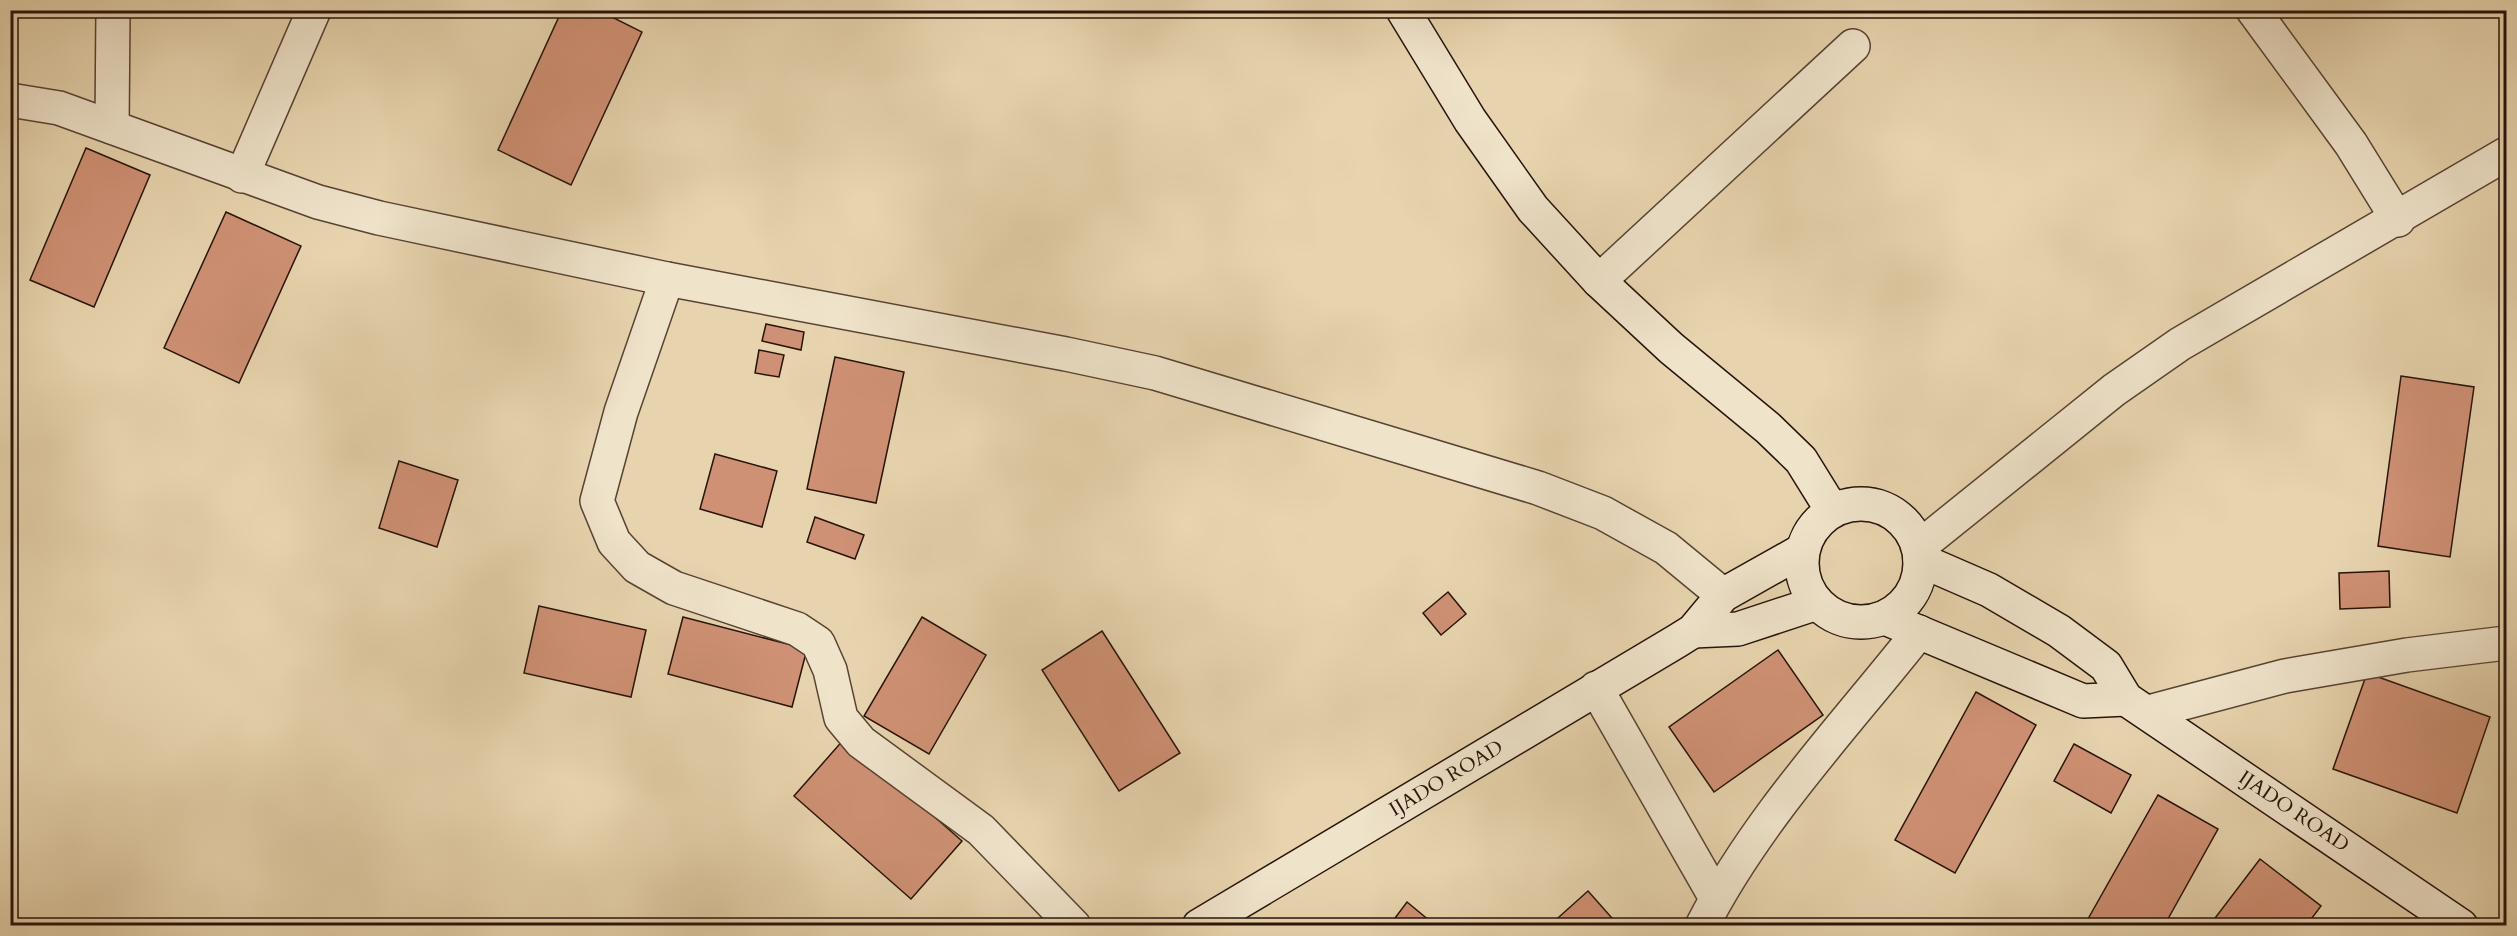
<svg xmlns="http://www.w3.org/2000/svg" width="2517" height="936" font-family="Cardo,serif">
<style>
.building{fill:#cf9175;stroke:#28130a;stroke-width:1.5}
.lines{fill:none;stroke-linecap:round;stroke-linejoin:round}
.street-casing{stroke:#584333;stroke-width:36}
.secondary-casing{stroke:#28130a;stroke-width:36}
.street{stroke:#efe3ca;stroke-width:33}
.secondary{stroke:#efe3ca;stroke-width:33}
.labels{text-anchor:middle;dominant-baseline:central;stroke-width:4.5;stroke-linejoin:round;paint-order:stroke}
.street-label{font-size:20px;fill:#28130a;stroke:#efe3ca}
</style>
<rect width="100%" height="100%" fill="#e7d4ae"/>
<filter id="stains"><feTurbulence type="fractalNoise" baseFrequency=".00333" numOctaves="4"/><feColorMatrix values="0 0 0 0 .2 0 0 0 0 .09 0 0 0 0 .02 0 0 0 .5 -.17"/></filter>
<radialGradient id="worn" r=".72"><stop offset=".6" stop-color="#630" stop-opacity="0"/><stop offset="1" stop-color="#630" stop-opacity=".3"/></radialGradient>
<g class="building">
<path d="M562 10H598L642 32 571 185 498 150Z"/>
<path d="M86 148 150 175 94 307 30 280Z"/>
<path d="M226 212 301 246 239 383 164 348Z"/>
<path d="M766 324 804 332 801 350 762 341Z"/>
<path d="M759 350 784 355 779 377 755 373Z"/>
<path d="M835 357 904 372 876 503 807 489Z"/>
<path d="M2401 376 2474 387 2450 557 2378 546Z"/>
<path d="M715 454 777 471 762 527 700 509Z"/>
<path d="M399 461 458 480 437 547 379 528Z"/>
<path d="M815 517 864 535 855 559 807 542Z"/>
<path d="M2389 571 2390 607 2340 609 2339 573Z"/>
<path d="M1448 592 1466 614 1441 635 1423 613Z"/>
<path d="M539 606 646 630 631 697 524 673Z"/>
<path d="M683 617 807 649 792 707 668 674Z"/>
<path d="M922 617 986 655 929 754 864 716Z"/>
<path d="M1102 631 1180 753 1119 791 1042 670Z"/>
<path d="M1778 650 1823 715 1714 792 1669 727Z"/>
<path d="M2367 673 2490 717 2457 813 2333 769Z"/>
<path d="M1976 692 2036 725 1955 873 1895 840Z"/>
<path d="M845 738 962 841 911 899 794 796Z"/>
<path d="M2074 744 2131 775 2111 813 2054 781Z"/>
<path d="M2158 795 2218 829 2164 926H2084Z"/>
<path d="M2260 859 2321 906 2306 926H2209Z"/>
<path d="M1588 891 1619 926H1549Z"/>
<path d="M1407 902 1436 926H1389Z"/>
</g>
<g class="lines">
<defs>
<g id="street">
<path d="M2253 10 2351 144 2398 220"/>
<path d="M10 100 59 108 318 202 379 218 667 279 1066 354 1155 373 1538 488 1603 513 1666 548 1723 595"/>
<path d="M112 127 113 10"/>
<path d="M242 176 314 10"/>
<path d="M667 279 621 412 597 501 614 542 637 567 674 588 797 629 818 643 830 670 841 718 861 742 981 830 1074 926"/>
<path d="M1599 281 1853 46"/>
<path d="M1919 547 2114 390 2180 344 2506 154"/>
<path d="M1596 688 1716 898"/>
<path d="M2149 712 2285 676 2407 655 2506 643"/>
<path d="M1702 926C1758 817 1844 727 1919 632"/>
</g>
<g id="secondary">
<path d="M1403 10 1470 120 1533 209 1599 281 1671 348 1768 428 1801 460 1832 510"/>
<circle cx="1861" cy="563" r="59"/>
<path d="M1920 560 1989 590 2059 631 2106 666 2126 699 2461 926"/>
<path d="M1885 618 2083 701 2126 699"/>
<path d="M1693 631 1738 629 1817 603"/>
<path d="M1199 926 1677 641 1693 631 1723 595 1803 550"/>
</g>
</defs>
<use href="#street" class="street-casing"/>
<use href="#secondary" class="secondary-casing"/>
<use href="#street" class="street"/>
<use href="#secondary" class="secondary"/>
</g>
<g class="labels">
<g class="street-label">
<text transform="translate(1446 778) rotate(-31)">IJADO ROAD</text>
<text transform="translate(2294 811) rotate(34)">IJADO ROAD</text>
</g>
</g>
<rect width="2517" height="936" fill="none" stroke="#e7d4ae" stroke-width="36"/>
<rect x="12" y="12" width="2493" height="912" fill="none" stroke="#28130a" stroke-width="3"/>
<rect x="18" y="18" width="2481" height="900" fill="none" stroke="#28130a" stroke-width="1.5"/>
<rect width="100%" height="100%" filter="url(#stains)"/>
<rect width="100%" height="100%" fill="url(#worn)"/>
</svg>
